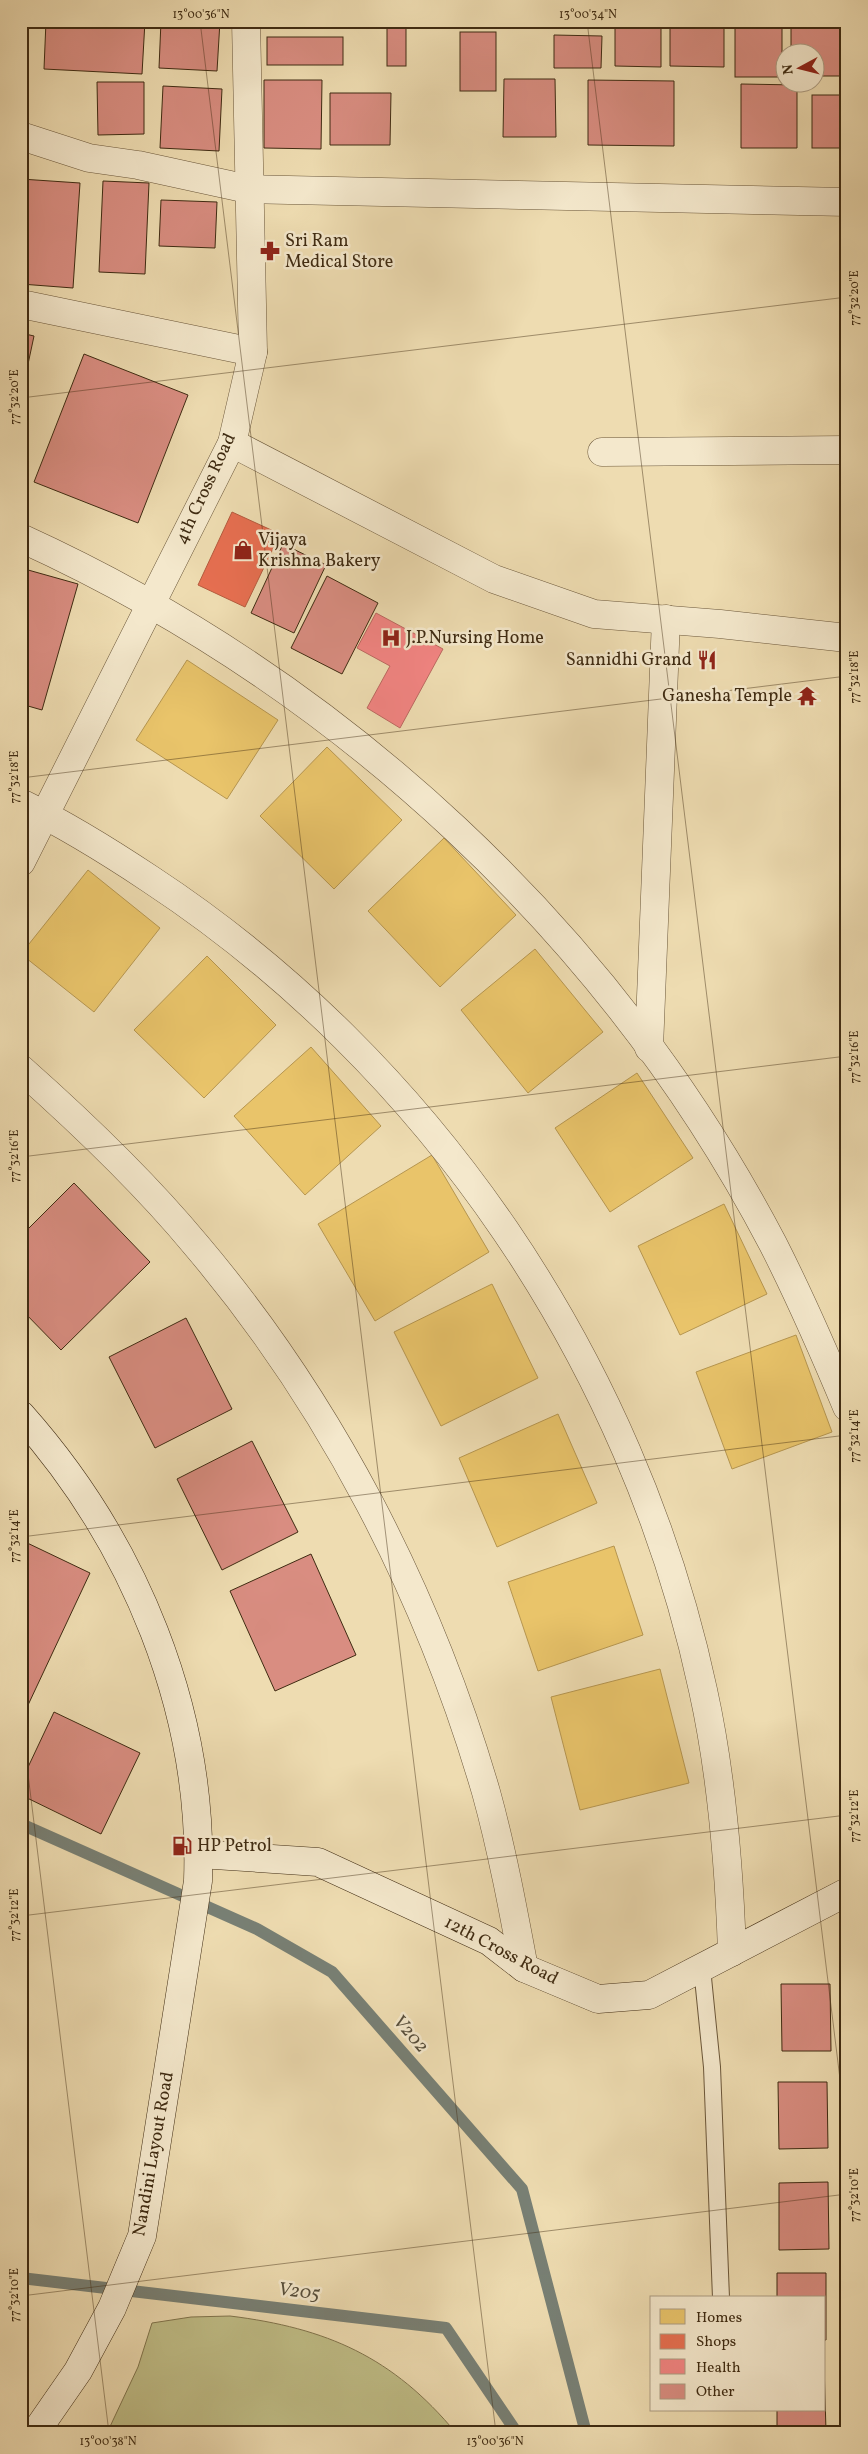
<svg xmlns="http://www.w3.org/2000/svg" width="868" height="2454" font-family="Vollkorn,serif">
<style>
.green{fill:#c0be87;stroke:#80744c}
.homes{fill:#e9c46a;stroke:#b69650}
.shops{fill:#e76f51;stroke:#b55b3e}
.health{fill:#f28482;stroke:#bc6960}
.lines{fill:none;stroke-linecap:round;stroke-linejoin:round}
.stream{stroke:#788075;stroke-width:12}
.building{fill:#d98d81;stroke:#3f2b12}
.service-casing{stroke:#6b573a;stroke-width:18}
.minor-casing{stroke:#6b573a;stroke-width:29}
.secondary-casing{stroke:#3f2b12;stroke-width:29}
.service{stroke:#f4e8cc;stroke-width:16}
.minor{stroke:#f4e8cc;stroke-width:28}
.secondary{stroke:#f4e8cc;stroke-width:28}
.ticks{fill:none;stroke:#3f2b12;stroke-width:1;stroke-opacity:0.45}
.labels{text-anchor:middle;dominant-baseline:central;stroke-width:5;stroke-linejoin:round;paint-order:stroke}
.poi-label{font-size:18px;fill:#3f2b12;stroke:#f4e8cc;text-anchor:start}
.street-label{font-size:18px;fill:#3f2b12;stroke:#f4e8cc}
.water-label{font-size:19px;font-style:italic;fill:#574e3b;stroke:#f4e8cc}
.neatline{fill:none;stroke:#3f2b12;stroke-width:2}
.ticks-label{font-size:12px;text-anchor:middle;fill:#3f2b12}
</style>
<rect width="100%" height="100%" fill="#eedcb1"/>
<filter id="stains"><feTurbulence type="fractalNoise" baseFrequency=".004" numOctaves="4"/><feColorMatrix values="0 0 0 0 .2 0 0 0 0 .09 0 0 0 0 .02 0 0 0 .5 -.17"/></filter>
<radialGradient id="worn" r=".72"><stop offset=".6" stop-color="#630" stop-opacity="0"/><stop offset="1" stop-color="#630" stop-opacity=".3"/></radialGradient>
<path class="green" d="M230 2316C327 2328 393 2357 456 2433H107L138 2367 152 2323 191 2317Z"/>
<g class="homes">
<path d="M187 660 278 720 227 799 136 740Z"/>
<path d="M327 747 402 820 334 889 260 816Z"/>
<path d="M444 838 516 915 440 987 368 911Z"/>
<path d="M88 870 160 928 94 1012 21 954Z"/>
<path d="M535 949 603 1032 528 1093 461 1010Z"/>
<path d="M207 956 276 1025 204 1098 134 1030Z"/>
<path d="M311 1047 381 1126 305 1195 234 1116Z"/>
<path d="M637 1073 693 1158 610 1212 555 1128Z"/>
<path d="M432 1155 489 1252 375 1321 318 1224Z"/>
<path d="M724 1204 767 1294 680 1335 638 1246Z"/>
<path d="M492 1284 538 1378 441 1426 394 1332Z"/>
<path d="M796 1335 832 1432 732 1469 696 1372Z"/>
<path d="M558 1414 597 1503 497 1547 459 1458Z"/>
<path d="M614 1546 643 1635 538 1671 508 1582Z"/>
<path d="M660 1669 689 1783 580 1810 551 1697Z"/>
</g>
<path class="shops" d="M232 512 280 534 245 607 198 585Z"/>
<path class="health" d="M376 613 443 649 400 728 367 708 390 666 357 648Z"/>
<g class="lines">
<g class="stream">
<path d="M21 1824 257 1929 332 1972 522 2189 586 2433"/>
<path d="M21 2278 446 2328 517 2433"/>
</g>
</g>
<g class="building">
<path d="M46 21H145L142 74 44 69Z"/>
<path d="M161 21H220L217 71 159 68Z"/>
<rect x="267" y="21" width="78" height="3"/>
<rect x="387" y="21" width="19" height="45"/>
<path d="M615 21H661V67L615 66Z"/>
<path d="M670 21H724V67L670 66Z"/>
<rect x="735" y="21" width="47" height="56"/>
<path d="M791 21H847V76H816V52H791Z"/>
<rect x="460" y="32" width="36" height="59"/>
<path d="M554 35 602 36 601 68H554Z"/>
<rect x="267" y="37" width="76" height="28"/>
<path d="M504 79H555L556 137H503Z"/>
<path d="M264 80H322L321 149 264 148Z"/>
<path d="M588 80 674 81V146L588 145Z"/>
<path d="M97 82H144V134L98 135Z"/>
<path d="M741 84 797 85V148H741Z"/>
<path d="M163 86 222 89 219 151 160 148Z"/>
<path d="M330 93H391L390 145H330Z"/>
<rect x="812" y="95" width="35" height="53"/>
<path d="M21 179 80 183 73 288 21 284Z"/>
<path d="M103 181 149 183 145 274 99 272Z"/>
<path d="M161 200 217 202 215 248 159 246Z"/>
<path d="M21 333 34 336 21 397Z"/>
<path d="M84 354 188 395 138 523 34 482Z"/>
<path d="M283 544 326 565 294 633 251 613Z"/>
<path d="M21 568 78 584 42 710 21 704Z"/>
<path d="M327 576 378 603 342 674 291 648Z"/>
<path d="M74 1183 150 1262 61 1350 21 1309V1236Z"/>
<path d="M186 1318 232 1409 155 1448 109 1357Z"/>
<path d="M252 1441 298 1532 222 1570 177 1479Z"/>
<path d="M21 1540 90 1573 21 1720Z"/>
<path d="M311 1554 356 1655 275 1691 230 1591Z"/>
<path d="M54 1712 140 1753 101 1834 21 1795V1782Z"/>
<path d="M781 1984H830L831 2051H782Z"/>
<path d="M778 2082H827L828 2148 779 2149Z"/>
<path d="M828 2182 829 2249 779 2250V2183Z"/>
<path d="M777 2273H826V2340H824V2298H777Z"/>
<path d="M824 2364 826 2431 777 2432V2410H824Z"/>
</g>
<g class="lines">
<defs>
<path id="service" d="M702 1968 712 2067 721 2298"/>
<g id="minor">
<path d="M21 136 89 158 138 165 248 189 847 202"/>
<path d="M21 304 253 352"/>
<path d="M232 443 494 579 594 614 720 624 847 638"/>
<path d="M602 452 847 450"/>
<path d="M21 538C341 684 610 933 773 1244 800 1297 824 1352 847 1407"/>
<path d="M21 803C66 825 108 851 150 879 430 1063 633 1362 703 1690 722 1776 729 1863 732 1952"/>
<path d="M21 862 232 443 253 352 246 21"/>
<path d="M649 1048 666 619"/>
<path d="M21 1069C83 1124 143 1181 196 1245 330 1403 428 1593 486 1792 502 1850 513 1909 524 1968"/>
</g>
<g id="secondary">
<path d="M21 1415C134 1542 204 1710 198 1881L142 2236 112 2308 78 2371 35 2433"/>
<path d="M199 1854 318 1862 489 1941 524 1968 598 1999 649 1995 847 1892"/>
</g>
</defs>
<use href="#service" class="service-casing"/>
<use href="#minor" class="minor-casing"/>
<use href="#secondary" class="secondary-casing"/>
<use href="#service" class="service"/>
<use href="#minor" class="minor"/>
<use href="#secondary" class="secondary"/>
</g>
<path class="ticks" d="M200 21 496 2433M587 21 847 2136M21 398 847 297M21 778 847 676M21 1157 847 1056M21 1537 847 1435M21 1717 109 2433M21 1916 847 1815M21 2296 847 2194"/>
<defs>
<symbol id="pharmacy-bare" viewBox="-9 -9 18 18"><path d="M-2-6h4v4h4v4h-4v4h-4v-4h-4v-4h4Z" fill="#8f2418" stroke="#f4e8cc" stroke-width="2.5" paint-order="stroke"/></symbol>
<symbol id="shop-bare" viewBox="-9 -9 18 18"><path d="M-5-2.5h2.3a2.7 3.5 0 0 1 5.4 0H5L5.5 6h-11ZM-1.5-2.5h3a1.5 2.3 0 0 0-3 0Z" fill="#8f2418" stroke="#f4e8cc" stroke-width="2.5" paint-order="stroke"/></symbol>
<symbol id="hospital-bare" viewBox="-9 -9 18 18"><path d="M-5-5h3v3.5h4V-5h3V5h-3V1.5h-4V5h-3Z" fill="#8f2418" stroke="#f4e8cc" stroke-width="2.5" paint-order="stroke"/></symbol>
<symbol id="restaurant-bare" viewBox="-9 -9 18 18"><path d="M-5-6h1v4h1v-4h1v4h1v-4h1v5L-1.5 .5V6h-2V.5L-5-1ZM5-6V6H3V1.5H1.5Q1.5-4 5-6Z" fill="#8f2418" stroke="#f4e8cc" stroke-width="2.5" paint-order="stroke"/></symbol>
<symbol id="temple-bare" viewBox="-9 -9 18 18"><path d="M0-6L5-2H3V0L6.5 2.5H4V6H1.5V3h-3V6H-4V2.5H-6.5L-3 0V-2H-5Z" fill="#8f2418" stroke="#f4e8cc" stroke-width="2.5" paint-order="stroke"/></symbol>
<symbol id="fuel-bare" viewBox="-9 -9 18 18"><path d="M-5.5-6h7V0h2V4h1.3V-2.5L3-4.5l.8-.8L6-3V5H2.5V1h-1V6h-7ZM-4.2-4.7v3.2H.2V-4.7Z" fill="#8f2418" stroke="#f4e8cc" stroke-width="2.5" paint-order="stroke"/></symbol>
</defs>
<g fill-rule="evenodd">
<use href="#pharmacy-bare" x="256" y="237" width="28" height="28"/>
<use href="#shop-bare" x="229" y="536" width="28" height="28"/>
<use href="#hospital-bare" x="377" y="624" width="28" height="28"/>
<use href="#restaurant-bare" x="693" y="646" width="28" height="28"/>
<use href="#temple-bare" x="793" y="682" width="28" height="28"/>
<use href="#fuel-bare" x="168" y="1832" width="28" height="28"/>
</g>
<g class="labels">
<g class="poi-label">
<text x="285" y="241">Sri Ram<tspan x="285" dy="21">Medical Store</tspan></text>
<text x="258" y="540">Vijaya<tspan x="258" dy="21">Krishna Bakery</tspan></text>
<text x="406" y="638">J.P.Nursing Home</text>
<text x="692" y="660" text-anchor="end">Sannidhi Grand</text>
<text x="792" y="696" text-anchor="end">Ganesha Temple</text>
<text x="197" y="1846">HP Petrol</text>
</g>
<g class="street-label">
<text transform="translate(206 489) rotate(-65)">4th Cross Road</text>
<text transform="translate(501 1951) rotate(28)">12th Cross Road</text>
<text transform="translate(154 2154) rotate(-80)">Nandini Layout Road</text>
</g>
<g class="water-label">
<text transform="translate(410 2034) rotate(49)">V202</text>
<text transform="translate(299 2292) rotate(7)">V205</text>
</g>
</g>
<rect width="868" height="2454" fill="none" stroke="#eedcb1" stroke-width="55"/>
<rect x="650" y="2296" width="175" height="115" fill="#f4e8cc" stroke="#ac9c82"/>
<rect x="660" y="2309" width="25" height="15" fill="#e9c46a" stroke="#ac9c82"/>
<text x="696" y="2322" font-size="15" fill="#3f2b12">Homes</text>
<rect x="660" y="2334" width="25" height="15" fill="#e76f51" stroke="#ac9c82"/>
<text x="696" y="2346" font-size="15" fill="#3f2b12">Shops</text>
<rect x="660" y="2359" width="25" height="15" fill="#f28482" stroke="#ac9c82"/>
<text x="696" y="2372" font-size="15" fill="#3f2b12">Health</text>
<rect x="660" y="2384" width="25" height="15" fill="#d98d81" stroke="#ac9c82"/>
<text x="696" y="2396" font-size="15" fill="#3f2b12">Other</text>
<g transform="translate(800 68) rotate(263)"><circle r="24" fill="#f4e8cc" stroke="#ac9c82"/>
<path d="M0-4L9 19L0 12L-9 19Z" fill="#8f2418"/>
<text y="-8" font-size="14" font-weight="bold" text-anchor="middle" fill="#3f2b12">N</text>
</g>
<rect x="28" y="28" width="812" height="2398" class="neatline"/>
<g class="ticks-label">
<text x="201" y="18">13°00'36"N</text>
<text x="588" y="18">13°00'34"N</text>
<text transform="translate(854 298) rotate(-90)" y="4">77°32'20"E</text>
<text transform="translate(14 397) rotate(-90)" y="4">77°32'20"E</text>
<text transform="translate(854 677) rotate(-90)" y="4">77°32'18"E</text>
<text transform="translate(14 777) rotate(-90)" y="4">77°32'18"E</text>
<text transform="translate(854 1057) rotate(-90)" y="4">77°32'16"E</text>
<text transform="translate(14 1156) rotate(-90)" y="4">77°32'16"E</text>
<text transform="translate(854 1436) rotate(-90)" y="4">77°32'14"E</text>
<text transform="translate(14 1536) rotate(-90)" y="4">77°32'14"E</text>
<text transform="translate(854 1816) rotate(-90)" y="4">77°32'12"E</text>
<text transform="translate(14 1915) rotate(-90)" y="4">77°32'12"E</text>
<text transform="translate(854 2195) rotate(-90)" y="4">77°32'10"E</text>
<text transform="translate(14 2295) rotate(-90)" y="4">77°32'10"E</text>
<text x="108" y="2445">13°00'38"N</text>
<text x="495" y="2445">13°00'36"N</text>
</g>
<rect width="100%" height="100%" filter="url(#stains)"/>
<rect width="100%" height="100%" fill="url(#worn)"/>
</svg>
